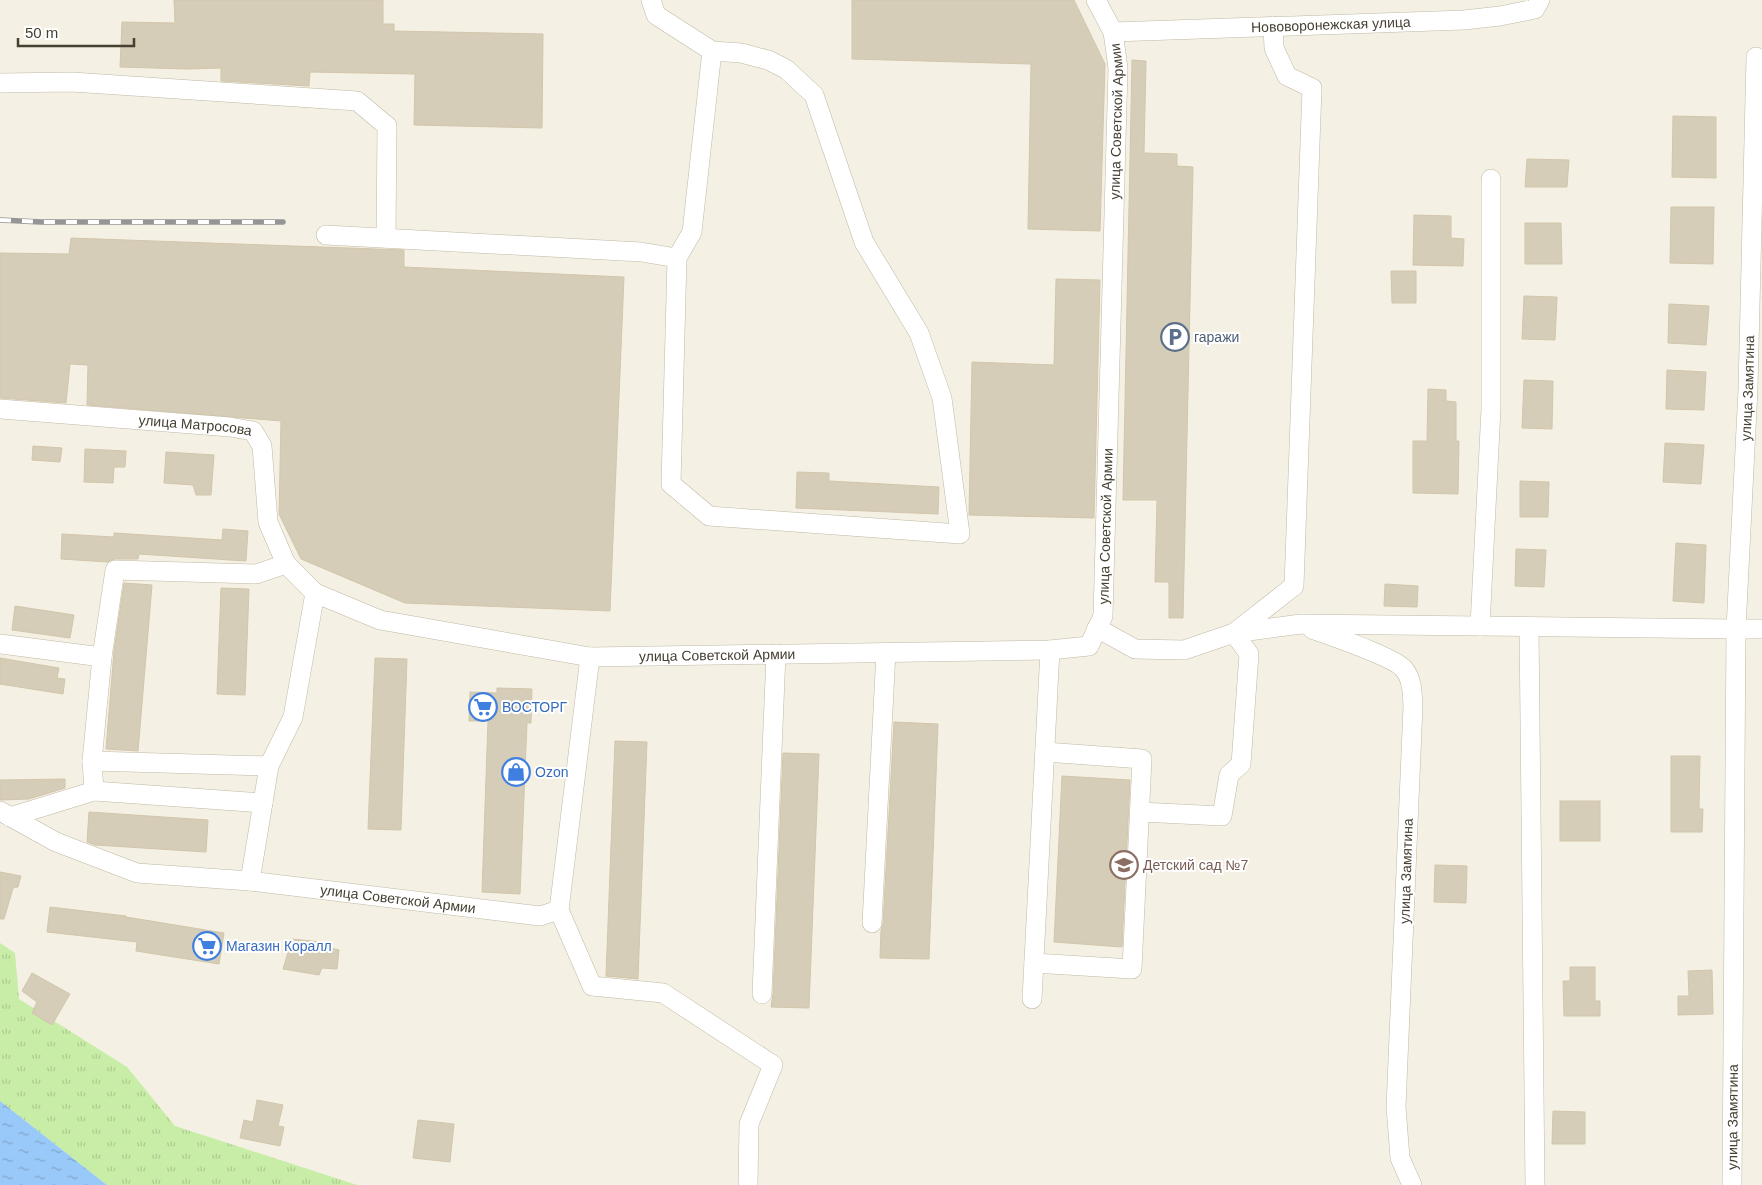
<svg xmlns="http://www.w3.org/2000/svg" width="1762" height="1185" font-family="Arial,sans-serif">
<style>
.park{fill:url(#park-tufts)}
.water{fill:url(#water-ripples)}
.building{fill:#d6cdb8;stroke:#d2c6aa}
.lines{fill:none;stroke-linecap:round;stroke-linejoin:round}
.minor-casing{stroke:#c0b9a5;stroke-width:20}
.minor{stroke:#fff;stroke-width:19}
.rail-casing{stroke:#959595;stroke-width:5.5}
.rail{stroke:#fff;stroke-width:4;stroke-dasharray:11;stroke-linecap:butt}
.labels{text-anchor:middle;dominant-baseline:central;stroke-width:4;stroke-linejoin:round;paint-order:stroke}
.street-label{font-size:14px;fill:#464033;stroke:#fff}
.service-label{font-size:14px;fill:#4e5e75;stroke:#fff;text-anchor:start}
.shop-label{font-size:14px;fill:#366cbe;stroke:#fff;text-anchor:start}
.education-label{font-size:14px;fill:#785e54;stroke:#fff;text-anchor:start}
</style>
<defs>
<pattern id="park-tufts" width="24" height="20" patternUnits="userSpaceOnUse" patternTransform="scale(1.25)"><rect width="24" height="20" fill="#c8eda7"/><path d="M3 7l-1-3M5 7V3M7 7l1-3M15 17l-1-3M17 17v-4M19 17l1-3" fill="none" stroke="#adcc90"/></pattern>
<pattern id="water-ripples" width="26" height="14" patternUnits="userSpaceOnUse" patternTransform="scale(1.25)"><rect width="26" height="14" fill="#99c9f8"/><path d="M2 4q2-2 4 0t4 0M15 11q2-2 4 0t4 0" fill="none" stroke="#7fa5c9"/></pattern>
</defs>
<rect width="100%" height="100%" fill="#f4f0e3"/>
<path class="park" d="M0 943 15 953 19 999 127 1067 175 1126 357 1185H107L0 1101Z"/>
<path class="water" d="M0 1101 107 1185H0Z"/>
<g class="building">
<path d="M174 0H383V24H394V31L543 34 542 128 414 125 415 74 310 72 309 86 221 81V68L186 69 120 67 122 22 175 23Z"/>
<path d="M852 0H1074L1105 64 1100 231 1028 229 1031 64 852 59Z"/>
<path d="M1132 60 1146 61 1144 153 1177 154V166L1193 167 1183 618H1169V582H1155L1157 500H1123Z"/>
<path d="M1673 116 1716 117V178L1672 177Z"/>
<path d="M1527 159 1569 160 1567 187H1525Z"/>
<path d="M1671 207H1714L1713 264 1670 263Z"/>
<path d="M1414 215 1451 216V238L1464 239 1463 266 1413 265Z"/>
<path d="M1525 223H1561L1562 264H1525Z"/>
<path d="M71 238 404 250V267L624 277 610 611 405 603 301 559 279 514 281 421 87 405 88 365 70 364 66 403 0 398V253L69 254Z"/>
<path d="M1391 271H1416V303H1392Z"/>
<path d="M1056 279 1100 280 1094 518 969 515 972 362 1054 365Z"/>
<path d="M1524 296 1557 297 1555 340 1522 339Z"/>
<path d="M1669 304 1709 306 1706 345 1668 343Z"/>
<path d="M1667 370 1706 372 1704 410 1666 409Z"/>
<path d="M1524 380 1553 381 1552 429 1522 428Z"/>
<path d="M1428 389 1446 390V401L1456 402V441H1459L1458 494 1413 493V441H1427Z"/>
<path d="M1665 443 1704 445 1701 484 1663 482Z"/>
<path d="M33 446 62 448 60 462 32 460Z"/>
<path d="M85 449 126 451 125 467H114L113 483 84 482Z"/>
<path d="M166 452 214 455 211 495H196L193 485 164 483Z"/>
<path d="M797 472 829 473V481L939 487 938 514 796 508Z"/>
<path d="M1520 481 1549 482 1548 517H1520Z"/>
<path d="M223 529 248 531 246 561 139 554 138 559H115L107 562 61 559 62 534 114 537V533L222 540Z"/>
<path d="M1676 543 1706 545 1704 603 1673 601Z"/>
<path d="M1516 549 1546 550 1544 587 1515 586Z"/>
<path d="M124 583 152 585 138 751 106 749 114 651Z"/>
<path d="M1385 584 1418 586 1417 607 1384 606Z"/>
<path d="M221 588 249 589 245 695 217 694Z"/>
<path d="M15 606 74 615 70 638 12 630Z"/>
<path d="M0 658 59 668 57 678 65 679 63 694 0 684Z"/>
<path d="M375 658 407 659 401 830 368 829Z"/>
<path d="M497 688 532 689 531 723H527L520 894 482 892 488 721H469L470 692 497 693Z"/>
<path d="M894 722 938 724 929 959 880 958 881 930 883 924Z"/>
<path d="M615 741 647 742 638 979 606 976Z"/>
<path d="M783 753 819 754 809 1008 771 1007 773 994Z"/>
<path d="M1671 756H1700L1699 809H1703L1702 832H1671Z"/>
<path d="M1062 776 1130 780 1122 947 1054 942Z"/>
<path d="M65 779V788L29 799 0 800V780Z"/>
<rect x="1560" y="801" width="40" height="40"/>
<path d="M89 812 208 820 206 852 95 845 87 842Z"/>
<path d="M1435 865 1467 866 1466 903 1434 902Z"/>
<path d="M0 872 21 876 18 887 13 888 4 919H0Z"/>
<path d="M50 907 126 916V917L224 933 219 964 136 951 137 942 47 932Z"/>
<path d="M292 939 331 943 330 948 339 950 337 969 322 968 319 975 283 969Z"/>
<path d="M1570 967H1595V1001H1600V1016H1564L1563 981H1570Z"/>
<path d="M1712 970 1713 1014 1678 1015V996H1689L1688 971Z"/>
<path d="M32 973 70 994 52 1025 32 1013 37 1002 22 991Z"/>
<path d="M257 1100 283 1105 278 1126 284 1127 280 1146 240 1138 244 1120 253 1122Z"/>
<path d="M1553 1111 1585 1112V1144H1552Z"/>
<path d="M418 1120 454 1124 450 1162 413 1158Z"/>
</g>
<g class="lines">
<defs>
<g id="minor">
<path d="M651 0 656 15 712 51 741 53 768 60 786 69 814 95 864 242 919 333 942 398 960 534 709 516 671 484 677 258 692 232 712 51"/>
<path id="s1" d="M1113 32 1464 20 1500 16 1535 9 1540 0"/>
<path d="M0 83 72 82 357 101 387 126 386 238"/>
<path d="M326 235 641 252 677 258"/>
<path id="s2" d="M0 409 230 427 253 431 262 446 268 522 286 564"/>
<path d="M1480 626 1491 409V179"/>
<path d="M1529 627 1535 1185"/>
<path id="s3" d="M1097 628 1135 649 1184 650 1234 633 1301 624 1736 629 1748 389 1756 57"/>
<path d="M1312 629C1331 636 1394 657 1404 669 1413 680 1412 694 1413 706L1396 1107 1400 1158 1412 1185"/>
<path d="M0 644 102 657"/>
<path id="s4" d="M269 766 92 761 102 657 115 570 256 574 286 564 315 593 380 620 590 657 1050 650 1089 646 1103 616 1118 68 1113 32 1096 0"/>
<path d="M94 791 263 803"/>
<path d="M0 811 56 842 137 873 250 881 269 766 293 717 315 593"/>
<path d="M1140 812 1222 816 1229 775 1241 764 1249 654 1234 633 1294 586 1312 88 1287 76 1274 48 1273 26"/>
<path d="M10 817 94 791 92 761"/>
<path id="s5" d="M250 881 540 916 559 910 590 657"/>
<path d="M559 910 592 986 663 993 773 1065 749 1124 748 1185"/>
<path d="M872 923 886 652"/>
<path d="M1034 963 1132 969 1142 759 1045 752"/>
<path d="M762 994 776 654"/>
<path d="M1032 999 1050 650"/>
<path id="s6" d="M1732 1185 1736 629H1762"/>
</g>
</defs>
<use href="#minor" class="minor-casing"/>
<use href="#minor" class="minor"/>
<defs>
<path id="rail" d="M0 220 41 222H283"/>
</defs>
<use href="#rail" class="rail-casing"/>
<use href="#rail" class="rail"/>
</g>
<defs>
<symbol id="parking-ring" viewBox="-11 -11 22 22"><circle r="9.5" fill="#fff" stroke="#5c6f8a" stroke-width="1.5"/><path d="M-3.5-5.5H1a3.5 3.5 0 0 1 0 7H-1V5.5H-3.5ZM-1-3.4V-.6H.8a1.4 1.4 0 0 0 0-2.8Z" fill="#5c6f8a"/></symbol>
<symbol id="supermarket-ring" viewBox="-11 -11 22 22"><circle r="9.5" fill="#fff" stroke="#3f7fe0" stroke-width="1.5"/><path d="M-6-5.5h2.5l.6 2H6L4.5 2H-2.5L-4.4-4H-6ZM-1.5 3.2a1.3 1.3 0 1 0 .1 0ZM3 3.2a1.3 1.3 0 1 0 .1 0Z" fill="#3f7fe0"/></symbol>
<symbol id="shop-ring" viewBox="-11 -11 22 22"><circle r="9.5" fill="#fff" stroke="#3f7fe0" stroke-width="1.5"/><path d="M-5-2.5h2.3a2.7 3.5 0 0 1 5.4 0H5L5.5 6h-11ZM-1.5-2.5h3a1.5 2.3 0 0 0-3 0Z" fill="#3f7fe0"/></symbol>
<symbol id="school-ring" viewBox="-11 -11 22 22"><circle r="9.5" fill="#fff" stroke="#8d6e63" stroke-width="1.5"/><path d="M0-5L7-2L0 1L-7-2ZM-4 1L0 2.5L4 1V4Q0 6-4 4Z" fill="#8d6e63"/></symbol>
</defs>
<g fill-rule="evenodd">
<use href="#parking-ring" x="1159" y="321" width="32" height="32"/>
<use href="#supermarket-ring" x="467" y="691" width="32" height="32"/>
<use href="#shop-ring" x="500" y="756" width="32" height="32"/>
<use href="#school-ring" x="1108" y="849" width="32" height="32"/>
<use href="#supermarket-ring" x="191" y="930" width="32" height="32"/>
</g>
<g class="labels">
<g class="street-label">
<text stroke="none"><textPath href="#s1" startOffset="218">Нововоронежская улица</textPath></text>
<text stroke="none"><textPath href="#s4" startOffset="1894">улица Советской Армии</textPath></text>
<text stroke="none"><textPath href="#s3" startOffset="889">улица Замятина</textPath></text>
<text stroke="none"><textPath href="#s2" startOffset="196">улица Матросова</textPath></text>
<text stroke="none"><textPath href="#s4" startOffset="1489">улица Советской Армии</textPath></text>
<text stroke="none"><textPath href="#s4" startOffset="994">улица Советской Армии</textPath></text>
<text transform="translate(1406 871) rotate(-88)">улица Замятина</text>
<text stroke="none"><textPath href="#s5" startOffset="149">улица Советской Армии</textPath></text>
<text stroke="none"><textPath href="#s6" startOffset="68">улица Замятина</textPath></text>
</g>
<g class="service-label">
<text x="1194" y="337">гаражи</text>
</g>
<g class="shop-label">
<text x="502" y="707">ВОСТОРГ</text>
<text x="535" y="772">Ozon</text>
<text x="226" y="946">Магазин Коралл</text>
</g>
<g class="education-label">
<text x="1143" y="865">Детский сад №7</text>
</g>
</g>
<path d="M18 38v8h116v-8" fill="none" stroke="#464033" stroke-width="2.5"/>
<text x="25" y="38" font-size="15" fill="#464033" stroke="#ffffff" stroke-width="4" paint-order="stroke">50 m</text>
</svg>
